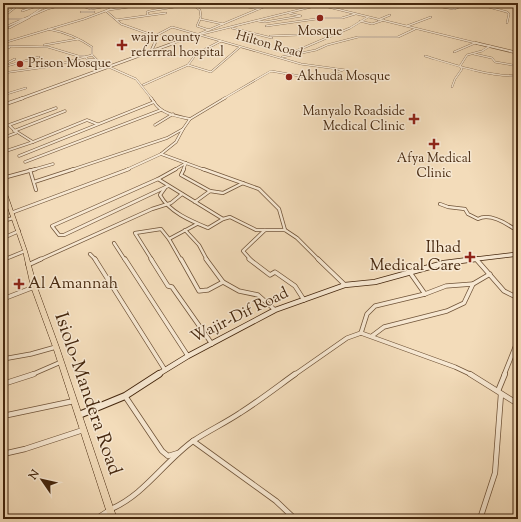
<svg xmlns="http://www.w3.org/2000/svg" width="521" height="522" font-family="'Sorts Mill Goudy',serif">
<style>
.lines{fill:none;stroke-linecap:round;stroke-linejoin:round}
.minor-far4-casing{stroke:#705439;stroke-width:2}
.minor-far3-casing{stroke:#705439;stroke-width:3}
.minor-far2-casing{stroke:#705439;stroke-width:4}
.minor-far1-casing{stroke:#705439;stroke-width:5}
.minor-casing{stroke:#705439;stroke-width:6}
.tertiary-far3-casing{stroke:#705439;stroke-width:2}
.tertiary-far2-casing{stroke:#705439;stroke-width:3}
.tertiary-far1-casing{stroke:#705439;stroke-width:3.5}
.tertiary-casing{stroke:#705439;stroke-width:6}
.secondary-far2-casing{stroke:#45270e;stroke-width:5}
.secondary-far1-casing{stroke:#45270e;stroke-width:6}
.secondary-casing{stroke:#45270e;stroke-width:8}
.trunk-casing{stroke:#45270e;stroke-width:1}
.minor-far4{stroke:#f7e8d2;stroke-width:1.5}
.minor-far3{stroke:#f7e8d2;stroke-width:2}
.minor-far2{stroke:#f7e8d2;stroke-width:2.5}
.minor-far1{stroke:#f7e8d2;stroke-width:3.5}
.minor{stroke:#f7e8d2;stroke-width:4.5}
.tertiary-far3{stroke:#f7e8d2;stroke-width:1.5}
.tertiary-far2{stroke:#f7e8d2;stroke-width:2}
.tertiary-far1{stroke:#f7e8d2;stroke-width:2.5}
.tertiary{stroke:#f7e8d2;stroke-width:5}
.secondary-far2{stroke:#f7e8d2;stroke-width:3.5}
.secondary-far1{stroke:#f7e8d2;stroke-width:4.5}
.secondary{stroke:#f7e8d2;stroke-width:6}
.trunk{fill:#f3dcba;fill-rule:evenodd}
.poi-dot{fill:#8f2418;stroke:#f7e8d2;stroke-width:1.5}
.labels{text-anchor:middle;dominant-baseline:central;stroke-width:3;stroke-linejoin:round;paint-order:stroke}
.far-poi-label{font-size:13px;fill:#45270e;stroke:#f7e8d2;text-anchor:start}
.far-street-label{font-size:13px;fill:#45270e;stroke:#f7e8d2}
.poi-label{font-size:16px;fill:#45270e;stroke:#f7e8d2;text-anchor:end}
.street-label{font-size:16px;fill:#45270e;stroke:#f7e8d2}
.near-street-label{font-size:19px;fill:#45270e;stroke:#f7e8d2}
</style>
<rect width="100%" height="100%" fill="#f3dcba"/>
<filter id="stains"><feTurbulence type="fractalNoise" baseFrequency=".005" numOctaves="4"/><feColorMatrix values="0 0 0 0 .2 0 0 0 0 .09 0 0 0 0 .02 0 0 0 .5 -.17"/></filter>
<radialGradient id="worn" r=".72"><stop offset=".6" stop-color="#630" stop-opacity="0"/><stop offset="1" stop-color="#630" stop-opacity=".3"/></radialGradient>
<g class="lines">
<defs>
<g id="minor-far4">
<path d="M37 3H42"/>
<path d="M74 3 91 9 107 6"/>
<path d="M190 3 200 10 201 17 197 26 209 30"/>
<path d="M194 3H196"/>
<path d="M235 3 234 4 237 5 259 9"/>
<path d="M257 3 266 6"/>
<path d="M419 3 454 9 461 6H485L507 12 509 14 507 23"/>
<path d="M16 7 29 8"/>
<path d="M3 10 19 5"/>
<path d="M108 10 122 3"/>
<path d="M22 11 45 3"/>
<path d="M81 12H94"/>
<path d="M148 15 147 12 150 11 180 6"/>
<path d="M30 16 50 3"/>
<path d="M3 19H24"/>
<path d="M200 19 223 24"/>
<path d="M116 20 166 13"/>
<path d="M378 20 390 15"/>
<path d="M258 21 265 22 301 16 289 13"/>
<path d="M360 21 372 24 384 20"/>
<path d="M266 26 323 18H342L355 14"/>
<path d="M407 26 431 17"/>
<path d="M9 28 30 17"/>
<path d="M232 28 272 38"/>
<path d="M48 29C64 32 79 38 92 47V55L100 63 136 79 152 99"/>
<path d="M202 34 327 3"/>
<path d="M155 36 172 27 301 64 345 70"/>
<path d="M270 36 297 35"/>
<path d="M44 45 78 39"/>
<path d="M3 46 48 47 78 56H85L87 59 97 60"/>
<path d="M3 50 10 47"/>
<path d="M454 52 475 43"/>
<path d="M289 54 350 28 368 17"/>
<path d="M474 54 492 58 495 62 518 66"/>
<path d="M425 56C455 65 487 76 518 76"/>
<path d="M282 57 316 50 327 45 358 37H398L415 29"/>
<path d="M3 65 15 59"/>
<path d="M188 65 211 72 240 47"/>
<path d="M3 67 39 57"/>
<path d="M3 73 53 66 92 55"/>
<path d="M143 85 188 65 196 54 221 41"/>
<path d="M452 87 455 79 462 69 460 66 467 55 482 51 490 46"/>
<path d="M3 95 26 88"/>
<path d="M223 99 271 71 317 79 343 70"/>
</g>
<g id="minor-far3">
<path d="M190 119 225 98"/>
<path d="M155 125 173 114"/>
<path d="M14 131 65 111"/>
<path d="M3 138 16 133"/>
<path d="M33 142 87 120 97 124"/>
<path d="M3 152 33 142 14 130 9 125 56 108"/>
<path d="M161 154 176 142 183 129"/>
<path d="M19 156 154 102 151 98"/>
<path d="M25 162 161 110"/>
<path d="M32 170 53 164"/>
<path d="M71 170 167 138 183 129 190 119C177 116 161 114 154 102"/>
<path d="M126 170 161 154 205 170"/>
<path d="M174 170 186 163"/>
<path d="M183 170 186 163"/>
</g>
<g id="minor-far2">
<path d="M184 169 181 175 210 191"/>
<path d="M203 169 259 189 279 209 285 230 297 238 319 260"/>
<path d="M30 170 36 190"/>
<path d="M3 178 36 169"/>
<path d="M158 179 223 219 230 217 256 230H285"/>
<path d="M34 182 74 169"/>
<path d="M168 186 64 235H59L52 226 158 179 176 169"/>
<path d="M165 188 160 195C169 212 191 221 208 228L223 219"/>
<path d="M195 202 210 191 223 193 243 183"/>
<path d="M440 204 448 207 465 209 468 214 478 219C489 213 504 222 513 228L518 227"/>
<path d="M3 207 8 206"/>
<path d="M11 213 129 169"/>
<path d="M3 221 13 218"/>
<path d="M185 230 199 245 207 260"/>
<path d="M3 238 19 231"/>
<path d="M169 239 181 260"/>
<path d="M114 243 125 260"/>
<path d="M90 254 96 260"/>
<path d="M476 259 477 260"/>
<path d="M3 260 25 251"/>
<path d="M39 260 152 209 171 203 182 194"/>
<path d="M152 260 135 233 161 229 169 239 197 224"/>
<path d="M251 260 243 251 265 230"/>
</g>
<g id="minor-far1">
<path d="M95 259 165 370"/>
<path d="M125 259 188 356"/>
<path d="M151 259 168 286 172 287 212 344"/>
<path d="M181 259 199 291 208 290 223 282"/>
<path d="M206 259 223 282 239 291 258 295 275 310"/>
<path d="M249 259 270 275 275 272 295 286 304 300"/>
<path d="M318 259 345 285"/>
<path d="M476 259 504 291 518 298"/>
<path d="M3 260 5 259"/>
<path d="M28 265 41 259"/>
<path d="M411 274 425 294"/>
<path d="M3 299 34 287"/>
<path d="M361 333 367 314 375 306 425 294 446 286 473 284"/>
<path d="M372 336 384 327 447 311 464 303 473 284 490 274"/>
<path d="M3 359 31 354 56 347"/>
<path d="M31 375 61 362"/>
<path d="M294 375 347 338 361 333 455 367 472 375"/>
<path d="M504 375 518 340"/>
</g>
<g id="minor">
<path d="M470 374 518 404"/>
<path d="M3 384 34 374"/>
<path d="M498 391 505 374"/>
<path d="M125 396 162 451 168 456 178 453"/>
<path d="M3 416 74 401"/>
<path d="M193 441 276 501 295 519"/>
<path d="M3 454 25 449 83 430"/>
<path d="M111 509C144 495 164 462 193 441 208 431 225 423 240 413 259 401 277 387 295 374"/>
<path d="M480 519 495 473 501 394"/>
</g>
<g id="tertiary-far3">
<path d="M320 5 480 44"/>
<path d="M106 11 121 24 155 36 156 40 154 44"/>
<path d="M3 17 21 3"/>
<path d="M3 28 47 9 69 3"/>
<path d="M3 43 84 19 108 10 155 3"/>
<path d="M171 44 199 34 273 3"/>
</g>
<g id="tertiary-far2">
<path d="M476 43 518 53"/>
<path d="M152 49 155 43"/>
<path d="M20 99 174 43"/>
</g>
<path id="tertiary-far1" d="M3 105 23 98"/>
<path id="tertiary" d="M96 519 110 510"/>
<path id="secondary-far2" d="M468 260 518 254"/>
<path id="secondary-far1" d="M157 375 188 356 275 310 345 285 375 282 444 263 476 259"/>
<path id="secondary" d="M79 415 125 396 159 374"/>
<path id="trunk" d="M3 187 5 188 27 251 37 287 59 347 117 519H109L53 347 31 287 23 251 3 194Z"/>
</defs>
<use href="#minor-far4" class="minor-far4-casing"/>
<use href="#minor-far3" class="minor-far3-casing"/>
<use href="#minor-far2" class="minor-far2-casing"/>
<use href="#minor-far1" class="minor-far1-casing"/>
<use href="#minor" class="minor-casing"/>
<use href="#tertiary-far3" class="tertiary-far3-casing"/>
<use href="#tertiary-far2" class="tertiary-far2-casing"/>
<use href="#tertiary-far1" class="tertiary-far1-casing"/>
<use href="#tertiary" class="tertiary-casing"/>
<use href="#secondary-far2" class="secondary-far2-casing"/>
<use href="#secondary-far1" class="secondary-far1-casing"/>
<use href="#secondary" class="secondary-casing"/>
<use href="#trunk" class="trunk-casing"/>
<use href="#minor-far4" class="minor-far4"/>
<use href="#minor-far3" class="minor-far3"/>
<use href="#minor-far2" class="minor-far2"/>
<use href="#minor-far1" class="minor-far1"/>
<use href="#minor" class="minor"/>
<use href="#tertiary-far3" class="tertiary-far3"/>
<use href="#tertiary-far2" class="tertiary-far2"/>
<use href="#tertiary-far1" class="tertiary-far1"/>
<use href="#tertiary" class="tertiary"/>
<use href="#secondary-far2" class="secondary-far2"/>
<use href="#secondary-far1" class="secondary-far1"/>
<use href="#secondary" class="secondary"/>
<use href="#trunk" class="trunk"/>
</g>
<g class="poi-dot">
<circle cx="320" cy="18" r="4"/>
<path d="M120 39h4v4h4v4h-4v4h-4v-4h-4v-4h4z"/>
<circle cx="20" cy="64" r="4"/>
<circle cx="289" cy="77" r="4"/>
<path d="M412 113h4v4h4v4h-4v4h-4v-4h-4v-4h4z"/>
<path d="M432 138h4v4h4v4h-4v4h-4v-4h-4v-4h4z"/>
<path d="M468 251h4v4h4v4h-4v4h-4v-4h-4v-4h4z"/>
<path d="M17 278h4v4h4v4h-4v4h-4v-4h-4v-4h4z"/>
</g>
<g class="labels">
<g class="far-poi-label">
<text x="320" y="32" text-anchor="middle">Mosque</text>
<text x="131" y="38">wajir county<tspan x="131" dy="15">referrral hospital</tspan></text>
<text x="28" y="64">Prison Mosque</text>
<text x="297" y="77">Akhuda Mosque</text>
<text x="405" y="112" text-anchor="end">Manyalo Roadside<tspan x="405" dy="15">Medical Clinic</tspan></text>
<text x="434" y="159" text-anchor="middle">Afya Medical<tspan x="434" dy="15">Clinic</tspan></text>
</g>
<g class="far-street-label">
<text transform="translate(269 45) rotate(16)">Hilton Road</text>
</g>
<g class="poi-label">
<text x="461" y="248">Ilhad<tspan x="461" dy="18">Medical Care</tspan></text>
<text x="28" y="284" text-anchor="start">Al Amannah</text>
</g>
<g class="street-label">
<text transform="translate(240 316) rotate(-26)">Wajir-Dif Road</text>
</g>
<g class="near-street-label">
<text transform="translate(87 394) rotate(71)">Isiolo-Mandera Road</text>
</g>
</g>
<rect width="521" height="522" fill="none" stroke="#f3dcba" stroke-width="16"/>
<rect x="4" y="4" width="513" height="514" fill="none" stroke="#45270e" stroke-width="2"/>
<rect x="8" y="8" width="505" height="506" fill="none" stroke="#45270e"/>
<g transform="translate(42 480) rotate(304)" stroke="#f7e8d2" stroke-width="3" paint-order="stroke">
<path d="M0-3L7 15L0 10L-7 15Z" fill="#45270e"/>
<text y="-6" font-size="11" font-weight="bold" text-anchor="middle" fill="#45270e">N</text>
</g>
<rect width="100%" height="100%" filter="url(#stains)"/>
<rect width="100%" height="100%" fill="url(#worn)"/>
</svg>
